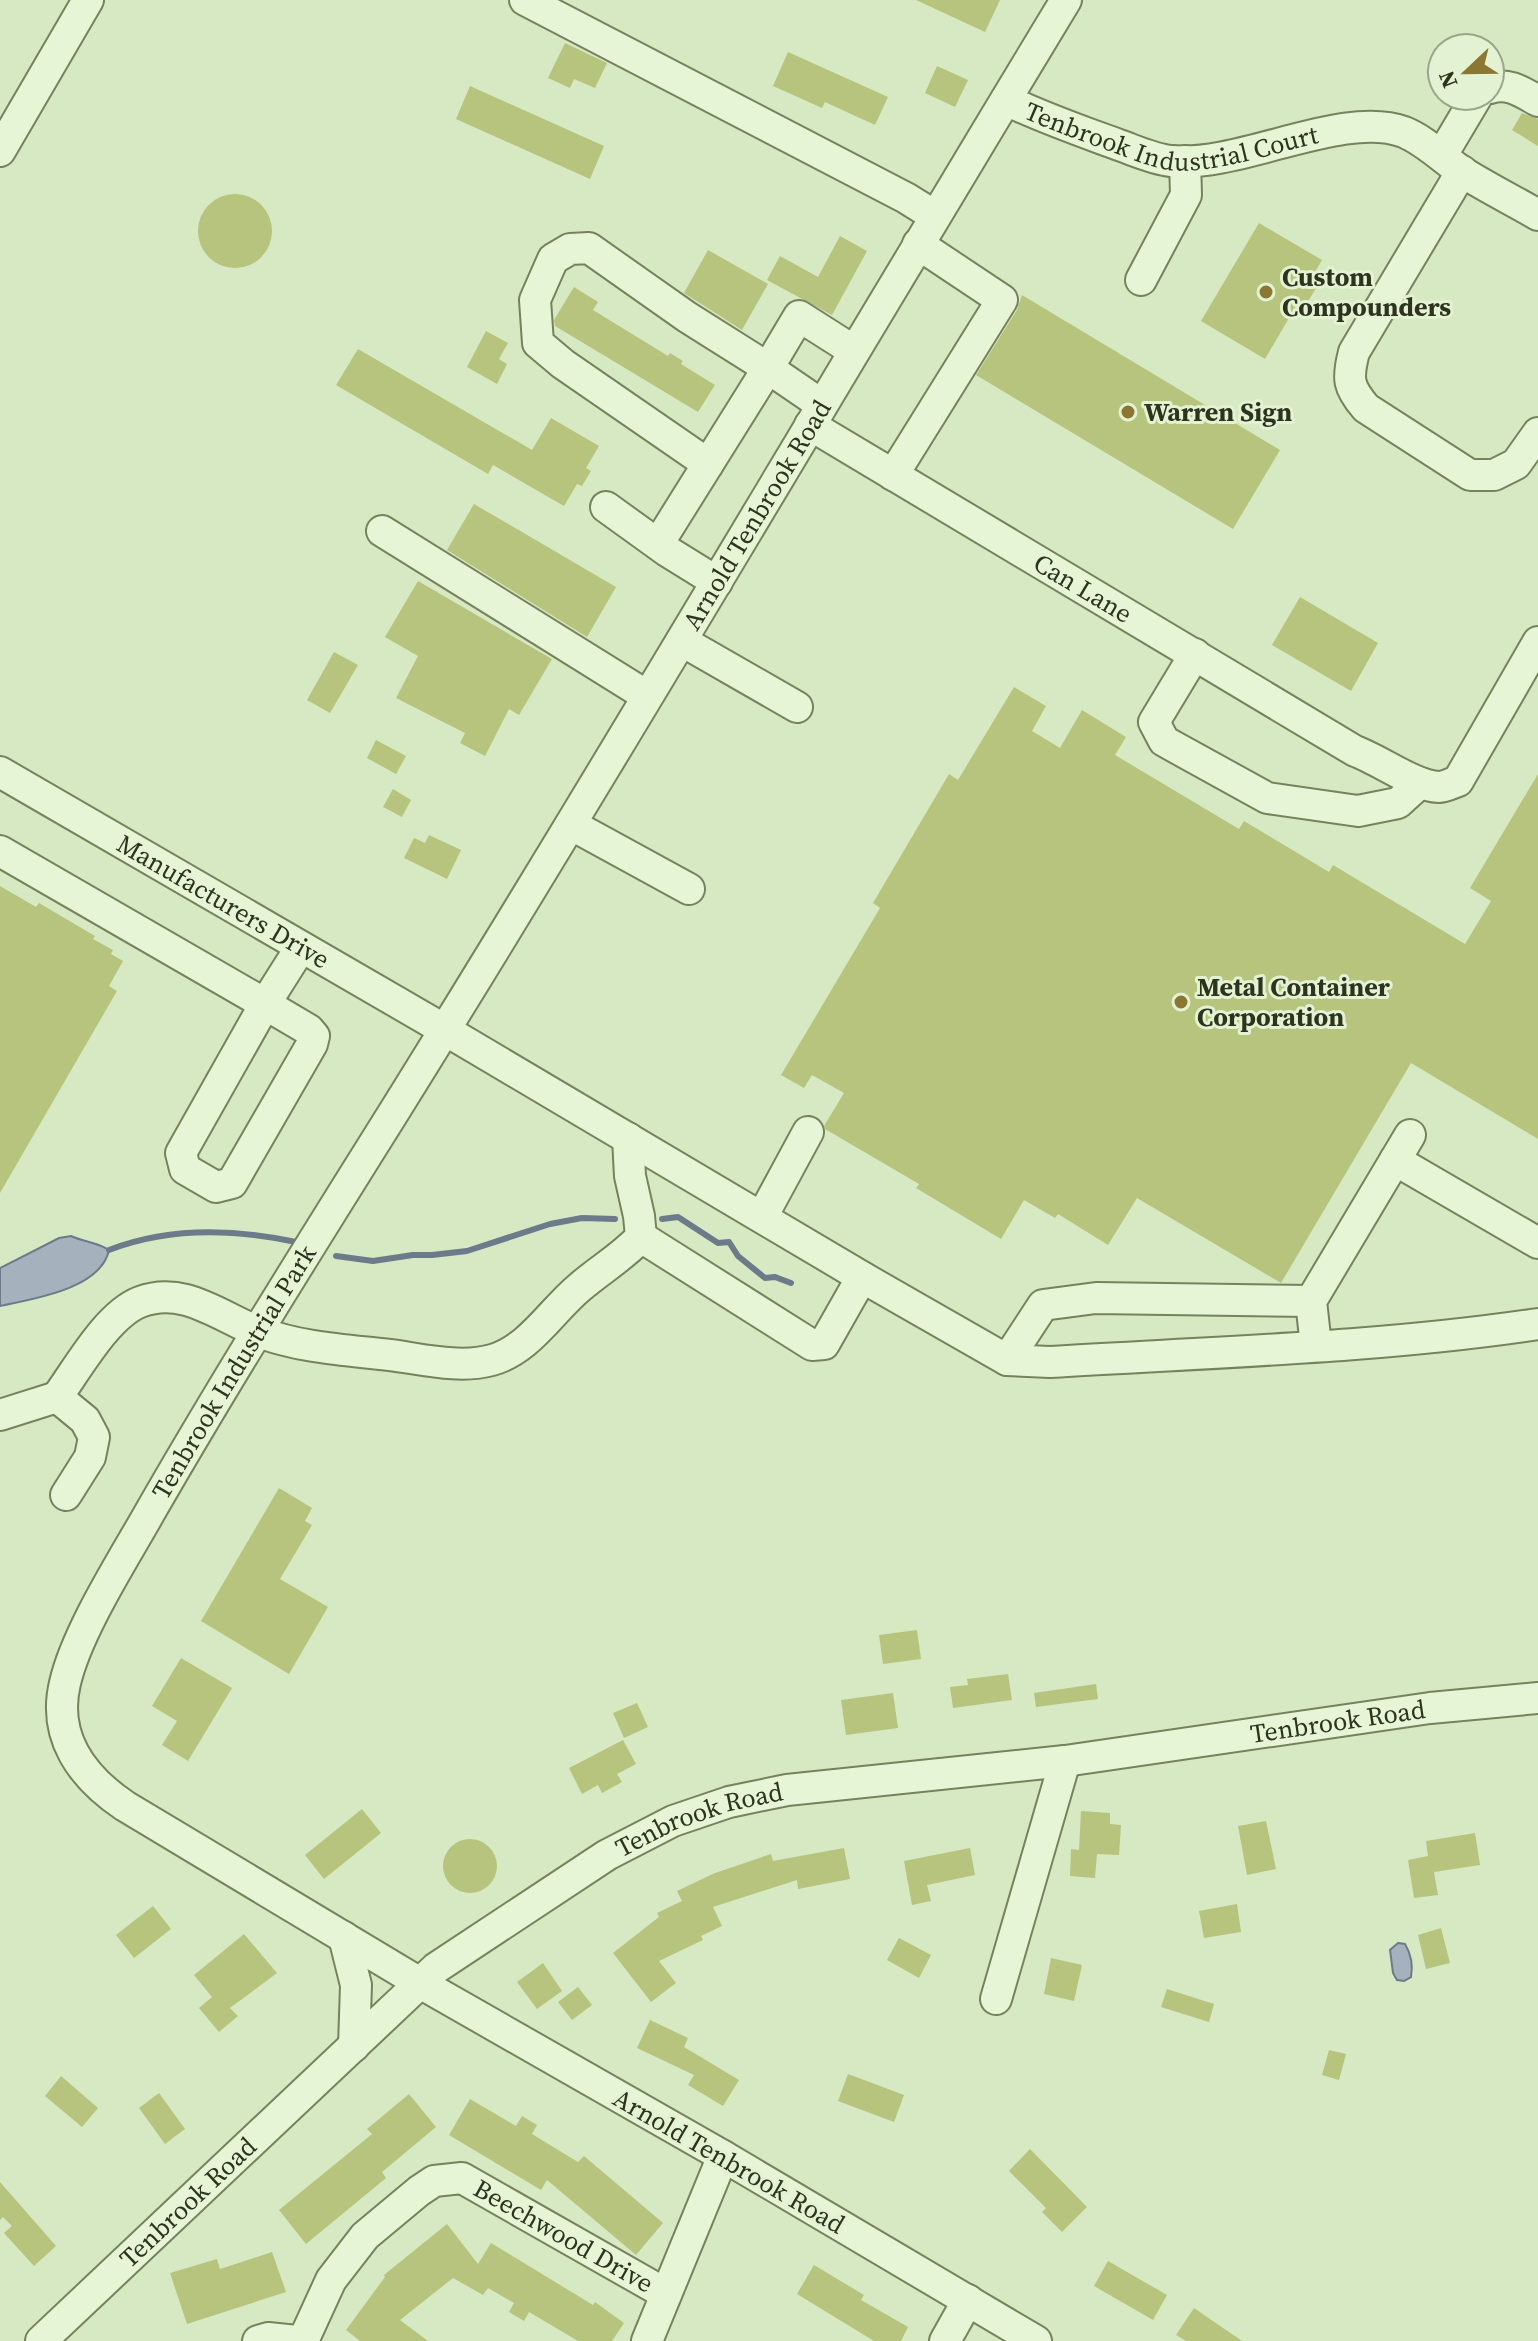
<svg xmlns="http://www.w3.org/2000/svg" width="1538" height="2341" font-family="'Source Serif 4',serif">
<style>
.water{fill:#a5b1bd;stroke:#6d7a8a;stroke-width:2}
.lines{fill:none;stroke-linecap:round;stroke-linejoin:round}
.stream{stroke:#6d7a8a;stroke-width:6}
.building{fill:#b6c47d}
.minor-casing{stroke:#76825c;stroke-width:34}
.minor{stroke:#e6f5d6;stroke-width:30}
.poi-dot{fill:#8b7731;stroke:#e2f2d2;stroke-width:3}
.labels{text-anchor:middle;dominant-baseline:central;stroke-width:6;stroke-linejoin:round;paint-order:stroke}
.street-label{font-size:26px;fill:#2e331e;stroke:#e2f2d2}
.poi-label{font-size:26px;font-weight:bold;fill:#2e331e;stroke:#e2f2d2;text-anchor:start}
</style>
<rect width="100%" height="100%" fill="#d7e9c3"/>
<g class="water">
<path d="M71 1236C84 1242 97 1242 109 1250 101 1289 33 1299 0 1306V1268L59 1238Z"/>
<path d="M1398 1943 1405 1944C1411 1954 1413 1966 1411 1977L1404 1981 1397 1980 1393 1973 1390 1950Z"/>
</g>
<g class="lines">
<g class="stream">
<path d="M662 1219 678 1217 718 1243 729 1242 738 1256 765 1278 775 1277 791 1283"/>
<path d="M109 1250C168 1227 235 1229 296 1242"/>
<path d="M336 1256 373 1261 413 1255H432L467 1251 550 1224 582 1218 615 1219"/>
</g>
</g>
<g class="building">
<path d="M916 0H1000L985 32Z"/>
<path d="M565 43 607 63 595 88 574 79 570 88 548 78Z"/>
<path d="M788 52 888 97 875 125 825 102 822 108 773 86Z"/>
<path d="M937 66 968 80 955 107 925 93Z"/>
<path d="M470 86 604 146 590 179 456 119Z"/>
<path d="M1522 113 1538 119V146L1512 130Z"/>
<circle cx="235" cy="231" r="37"/>
<path d="M1259 223 1322 260 1311 279 1319 283 1306 305 1299 301 1265 359 1201 321Z"/>
<path d="M840 236 867 251 832 315 767 280 780 256 818 277Z"/>
<path d="M708 250 768 284 742 330 684 293Z"/>
<path d="M574 287 598 302 593 310 668 356 670 353 683 361 681 364 715 385 698 412 555 326 554 320Z"/>
<path d="M1022 295 1280 450 1233 529 976 375 1017 310Z"/>
<path d="M486 331 508 343 499 359 507 364 497 384 467 367Z"/>
<path d="M358 349 532 450 551 418 599 446 586 468 591 471 582 486 577 484 564 506 493 465 488 474 336 385Z"/>
<path d="M474 504 616 587 587 637 447 550Z"/>
<path d="M418 581 552 659 519 715 509 709 485 756 460 743 465 733 396 698 418 656 385 637Z"/>
<path d="M1300 597 1378 643 1351 691 1272 645Z"/>
<path d="M334 652 358 665 330 713 307 700Z"/>
<path d="M1014 687 1046 706 1032 731 1060 748 1082 710 1126 737 1115 755 1239 829 1244 821 1329 872 1333 865 1465 944 1491 901 1470 888 1538 774V1139L1411 1063 1281 1283 1137 1198 1108 1245 1058 1214 1055 1218 1024 1200 1001 1239 916 1188 919 1184 825 1129 824 1126 844 1093 812 1075 804 1088 781 1075 880 908 873 903 949 774 958 780Z"/>
<path d="M376 740 406 756 396 774 367 758Z"/>
<path d="M393 789 411 800 402 817 383 807Z"/>
<path d="M429 835 461 850 447 879 404 858 414 838 425 843Z"/>
<path d="M0 886 36 907 39 903 95 936 93 939 113 950 111 954 123 961 109 986 117 991 0 1193Z"/>
<path d="M279 1488 312 1508 305 1521 312 1525 280 1579 328 1607 289 1674 201 1621Z"/>
<path d="M917 1630 921 1659 883 1664 879 1635Z"/>
<path d="M181 1658 232 1688 188 1761 162 1745 177 1721 152 1706Z"/>
<path d="M1008 1674 1012 1700 953 1708 950 1687 968 1685 967 1679Z"/>
<path d="M1096 1684 1098 1699 1036 1707 1034 1693Z"/>
<path d="M893 1693 898 1728 846 1735 841 1700Z"/>
<path d="M637 1703 648 1727 624 1738 613 1713Z"/>
<path d="M623 1740 636 1764 617 1774 622 1782 602 1793 598 1785 582 1794 569 1768Z"/>
<path d="M362 1809 381 1833 324 1879 305 1855Z"/>
<path d="M1081 1811 1110 1813V1824L1121 1825 1119 1855 1097 1854 1095 1878 1070 1876 1071 1849 1079 1850Z"/>
<path d="M1266 1821 1276 1869 1247 1875 1238 1826Z"/>
<path d="M1475 1833 1480 1865 1434 1872 1438 1895 1414 1898 1408 1860 1428 1856 1426 1841Z"/>
<circle cx="470" cy="1866" r="27"/>
<path d="M844 1848 850 1879 798 1889 797 1880 713 1907 722 1926 701 1936 703 1940 659 1961 676 1983 651 2002 613 1953 659 1917 657 1913 682 1901 677 1891 715 1873 771 1854 773 1861Z"/>
<path d="M970 1848 975 1875 927 1885 931 1901 912 1905 904 1861Z"/>
<path d="M1237 1904 1241 1932 1204 1938 1199 1911Z"/>
<path d="M153 1906 171 1929 134 1958 116 1935Z"/>
<path d="M1441 1928 1450 1963 1426 1969 1418 1935Z"/>
<path d="M244 1934 277 1973 230 2008 238 2016 219 2032 199 2008 212 1997 194 1975Z"/>
<path d="M899 1938 931 1955 919 1978 887 1960Z"/>
<path d="M1051 1958 1082 1965 1074 2001 1044 1994Z"/>
<path d="M543 1963 562 1991 537 2009 517 1982Z"/>
<path d="M578 1987 592 2005 572 2020 558 2002Z"/>
<path d="M1167 1989 1214 2004 1209 2022 1161 2007Z"/>
<path d="M650 2020 688 2038 684 2047 739 2080 723 2106 688 2085 694 2075 637 2048Z"/>
<path d="M1329 2050 1346 2054 1339 2080 1322 2075Z"/>
<path d="M848 2074 904 2095 894 2122 838 2101Z"/>
<path d="M61 2076 98 2108 82 2127 45 2096Z"/>
<path d="M159 2093 185 2129 165 2144 139 2108Z"/>
<path d="M409 2094 436 2127 382 2172 386 2178 306 2244 279 2210 372 2134 367 2129Z"/>
<path d="M470 2099 516 2126 522 2116 537 2125 532 2134 578 2162 584 2156 663 2223 636 2255 547 2180 541 2190 449 2135Z"/>
<path d="M1030 2149 1087 2207 1062 2232 1042 2212 1046 2208 1009 2171Z"/>
<path d="M0 2182 56 2246 34 2266 4 2233 12 2226 3 2217 0 2220Z"/>
<path d="M447 2224 478 2264 491 2243 593 2305 595 2302 624 2323 612 2341H578L529 2312 524 2321 509 2312 514 2303 488 2288 483 2295 453 2278 400 2320 428 2341H360L346 2330 385 2277 384 2275Z"/>
<path d="M272 2252 286 2292 187 2324 170 2273 217 2259 220 2269Z"/>
<path d="M1108 2261 1167 2295 1153 2320 1094 2286Z"/>
<path d="M814 2265 864 2295 861 2300 908 2327 901 2341H874L797 2294Z"/>
<path d="M1194 2308 1242 2341H1186L1176 2335Z"/>
</g>
<g class="lines">
<defs>
<g id="minor">
<path d="M525 0 906 198 935 216"/>
<path d="M1490 88C1508 82 1522 92 1538 101"/>
<path id="s1" d="M1006 100C1043 118 1081 131 1119 145 1136 151 1153 159 1171 161 1240 168 1343 109 1404 132 1426 141 1444 160 1464 173 1488 188 1514 201 1538 215"/>
<path d="M0 151 88 0"/>
<path d="M1442 155 1477 96"/>
<path d="M1462 171 1354 352C1347 379 1348 387 1366 408L1470 475H1494L1516 464 1538 433"/>
<path d="M1141 280 1186 195 1185 161"/>
<path id="s2" d="M810 425 1355 751C1380 760 1414 786 1439 787 1445 787 1452 783 1458 781L1538 642"/>
<path d="M708 464 563 364 538 343 535 300 553 259 570 249 589 248 687 317 768 368 799 316 854 351"/>
<path d="M893 475 1002 300 918 244"/>
<path d="M606 507 667 551 717 582"/>
<path d="M382 531 647 696"/>
<path d="M658 544 768 368 822 405"/>
<path d="M682 641 797 707"/>
<path d="M1195 654 1154 722 1164 741 1267 798 1358 811 1398 803 1420 783"/>
<path id="s3" d="M0 772 445 1030 862 1277 1007 1360 1050 1362C1213 1352 1377 1348 1538 1324"/>
<path d="M572 825 689 889"/>
<path d="M0 851 265 1004 301 947"/>
<path d="M265 1004 309 1030 314 1036 312 1044 232 1183 216 1187 185 1169 181 1153Z"/>
<path d="M1395 1160 1538 1243"/>
<path d="M762 1217 808 1132"/>
<path d="M641 1237 812 1345 824 1344 862 1277"/>
<path d="M1316 1346 1311 1301 1410 1135"/>
<path d="M1007 1360 1043 1305 1096 1298 1311 1301"/>
<path d="M0 1415 57 1397"/>
<path d="M66 1495 90 1457 94 1437 85 1420 57 1397C78 1368 107 1315 140 1302 184 1285 220 1317 259 1332 301 1348 346 1350 390 1355 422 1359 460 1369 492 1360 530 1349 551 1311 580 1287 601 1269 621 1258 641 1237L639 1216 630 1176 628 1138"/>
<path d="M344 1937 356 1985 354 2046"/>
<path d="M996 1999 1065 1761"/>
<path id="s4" d="M41 2341 436 1968 607 1855 673 1821 729 1802 787 1790 1065 1761 1430 1708 1538 1698"/>
<path d="M258 2341 268 2338 297 2341"/>
<path id="s5" d="M303 2341 331 2280 365 2236 419 2191 434 2181 462 2178 666 2294"/>
<path d="M647 2341 723 2156"/>
<path d="M945 2341 968 2300"/>
<path id="s6" d="M1036 2341 723 2156 420 1983 125 1806C82 1777 52 1737 65 1683 77 1631 123 1560 150 1512 227 1378 310 1246 392 1115 549 863 701 608 853 354 923 236 995 118 1066 0"/>
</g>
</defs>
<use href="#minor" class="minor-casing"/>
<use href="#minor" class="minor"/>
</g>
<g class="poi-dot">
<circle cx="1266" cy="292" r="8"/>
<circle cx="1128" cy="412" r="8"/>
<circle cx="1181" cy="1002" r="8"/>
</g>
<g class="labels">
<g class="street-label">
<text stroke="none"><textPath href="#s1" startOffset="174">Tenbrook Industrial Court</textPath></text>
<text stroke="none"><textPath href="#s6" startOffset="2562">Arnold Tenbrook Road</textPath></text>
<text stroke="none"><textPath href="#s2" startOffset="318">Can Lane</textPath></text>
<text stroke="none"><textPath href="#s3" startOffset="258">Manufacturers Drive</textPath></text>
<text stroke="none"><textPath href="#s6" startOffset="1558">Tenbrook Industrial Park</textPath></text>
<text stroke="none"><textPath href="#s4" startOffset="1496">Tenbrook Road</textPath></text>
<text stroke="none"><textPath href="#s4" startOffset="848">Tenbrook Road</textPath></text>
<text transform="translate(729 2161) rotate(30)">Arnold Tenbrook Road</text>
<text stroke="none"><textPath href="#s4" startOffset="202">Tenbrook Road</textPath></text>
<text stroke="none"><textPath href="#s5" startOffset="356">Beechwood Drive</textPath></text>
</g>
<g class="poi-label">
<text x="1282" y="277">Custom<tspan x="1282" dy="30">Compounders</tspan></text>
<text x="1144" y="412">Warren Sign</text>
<text x="1197" y="987">Metal Container<tspan x="1197" dy="30">Corporation</tspan></text>
</g>
</g>
<g transform="translate(1466 72) rotate(248)"><circle r="38" fill="#e2f2d2" stroke="#9aa68a" stroke-width="2"/>
<path d="M0-6L14 30L0 20L-14 30Z" fill="#8b7731"/>
<text y="-12" font-size="22" font-weight="bold" text-anchor="middle" fill="#2e331e">N</text>
</g>
</svg>
